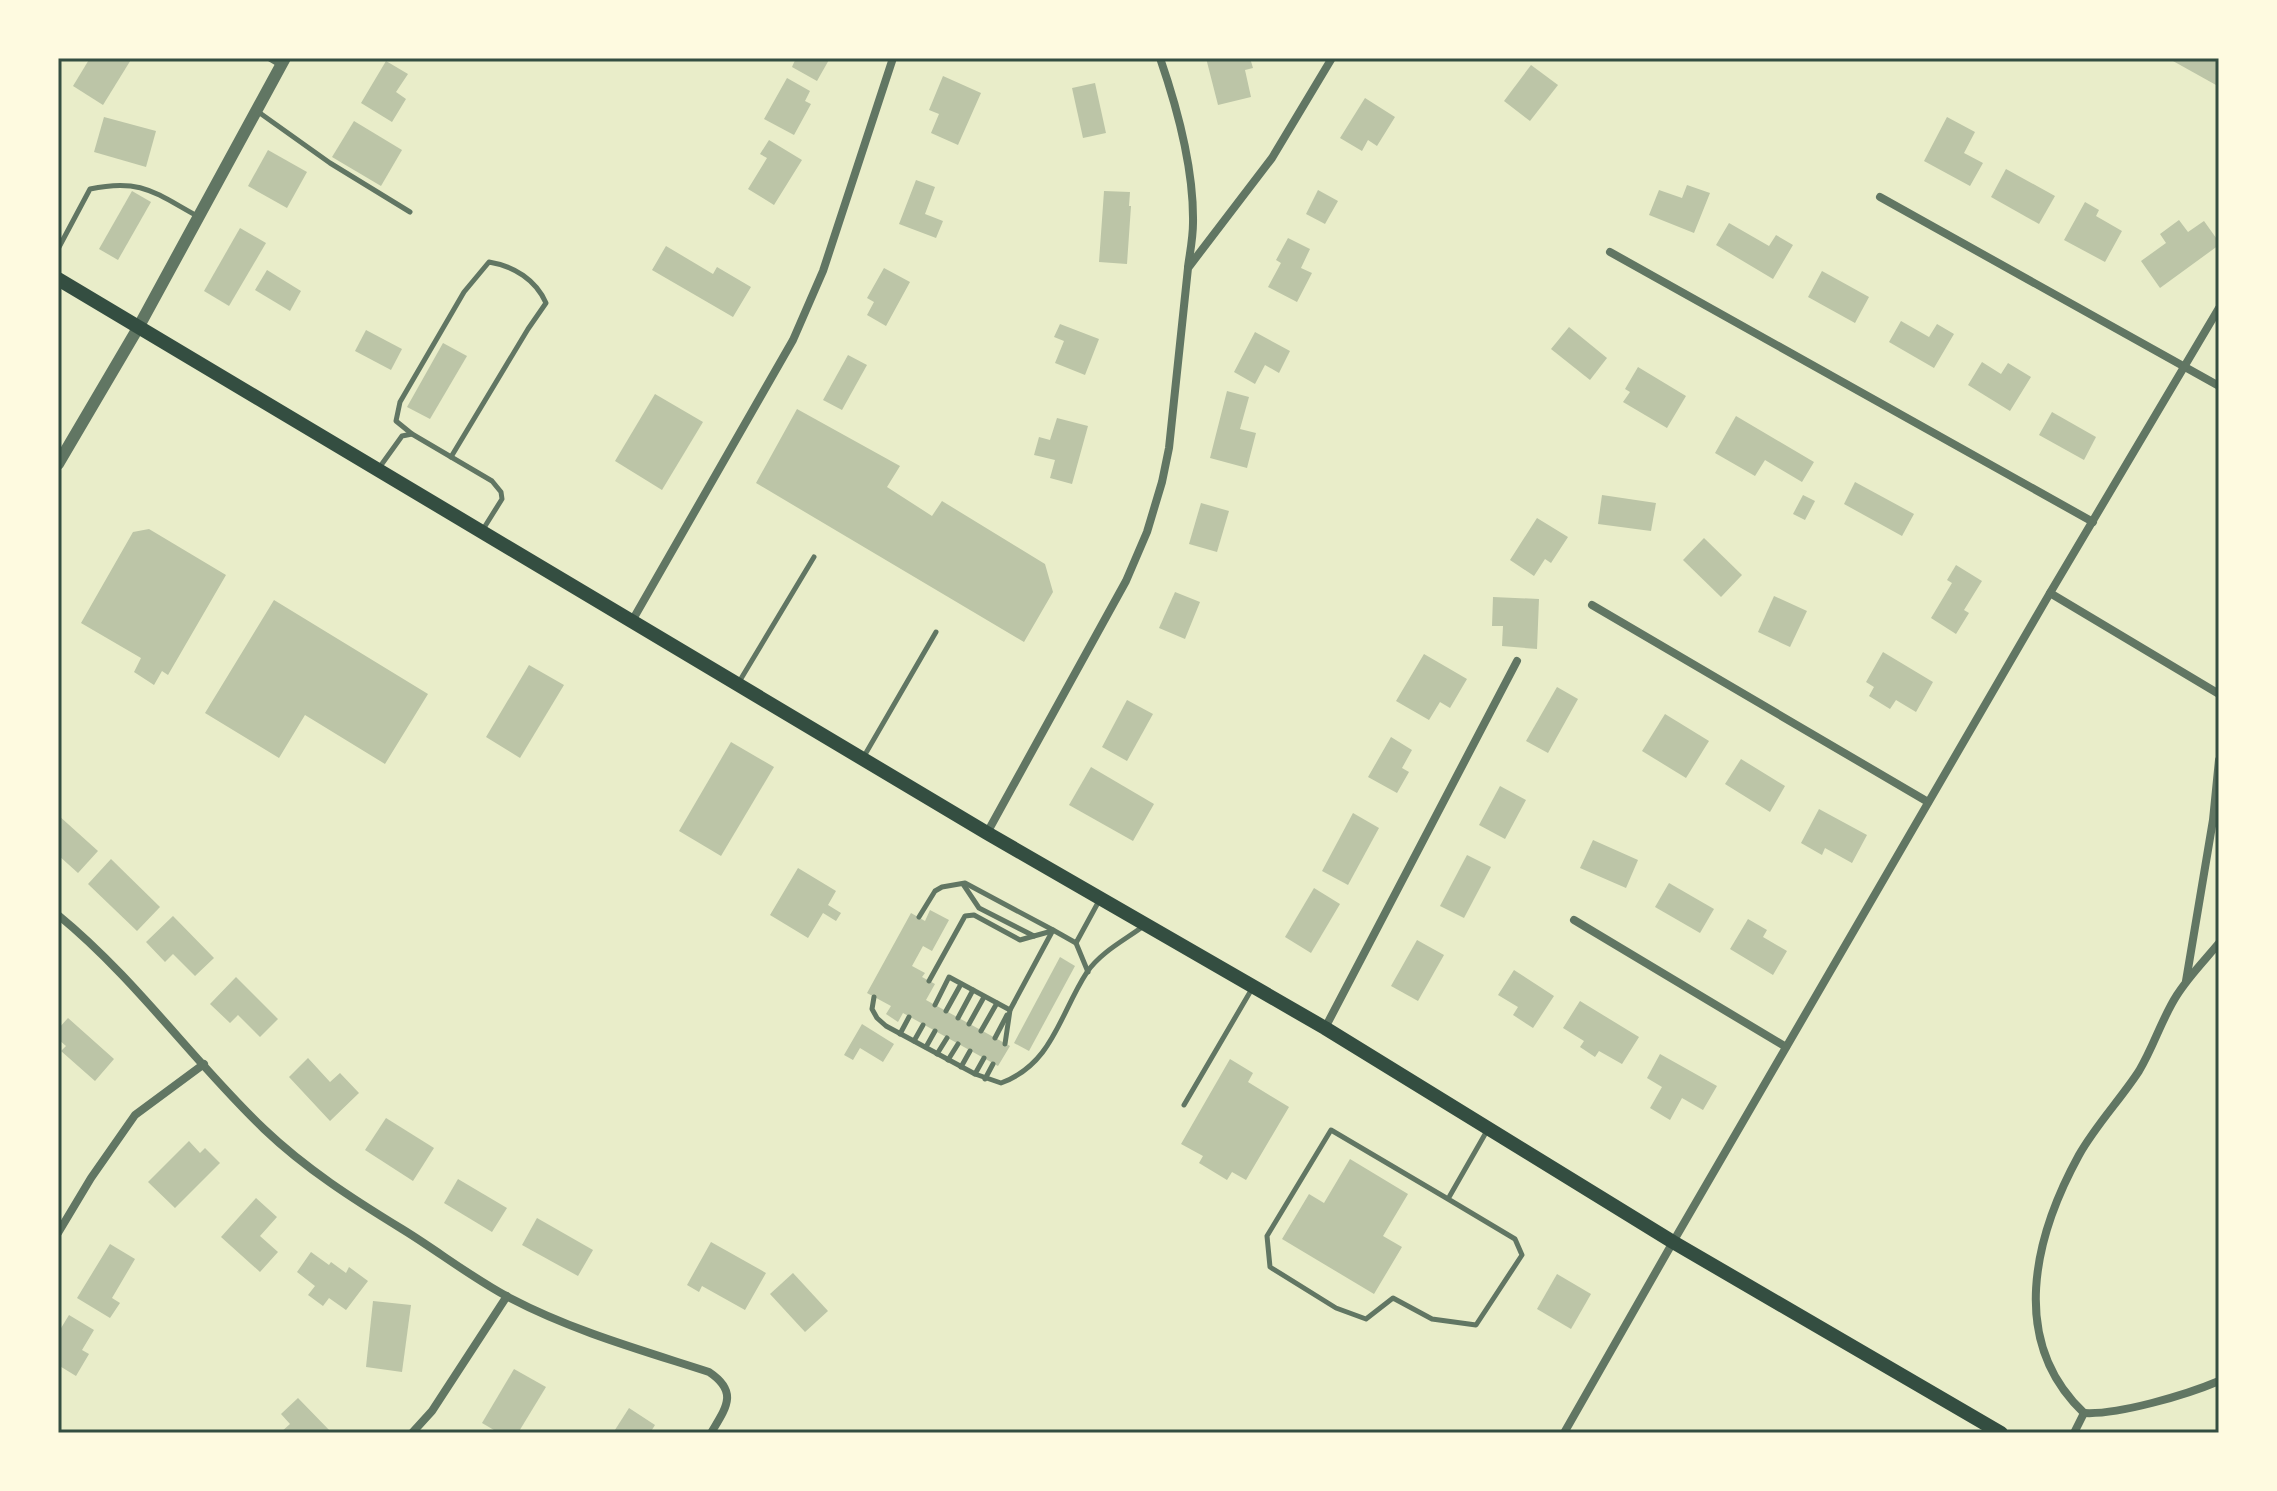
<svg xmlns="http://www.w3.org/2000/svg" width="2277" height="1491" font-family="Bitter,serif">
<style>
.building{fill:#bcc5a7}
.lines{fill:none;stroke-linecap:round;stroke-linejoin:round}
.service{stroke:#617663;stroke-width:5}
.minor{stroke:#617663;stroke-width:8}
.tertiary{stroke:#617663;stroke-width:12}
.secondary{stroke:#344e41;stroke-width:14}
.neatline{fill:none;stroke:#344e41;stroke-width:3}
</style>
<rect width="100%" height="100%" fill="#e9edc9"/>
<g class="building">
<path d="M90 58H132L103 105 73 86Z"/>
<path d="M796 58H830L817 81 792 67Z"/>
<path d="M1206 58H1250L1253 68 1245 70 1251 97 1218 105Z"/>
<path d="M2175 58H2219V80L2216 85 2173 61Z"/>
<path d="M386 61 408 74 396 92 406 99 392 122 361 103Z"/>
<path d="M1531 65 1558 85 1530 121 1504 101Z"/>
<path d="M943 76 981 93 958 145 931 133 939 114 929 110Z"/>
<path d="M787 78 810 91 805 101 811 104 794 135 764 119Z"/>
<path d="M1095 83 1106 133 1083 138 1072 88Z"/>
<path d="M1365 98 1395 117 1377 146 1368 140 1362 151 1340 138Z"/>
<path d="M104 117 156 131 146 167 94 152Z"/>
<path d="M1947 117 1975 132 1964 153 1983 163 1970 186 1924 161Z"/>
<path d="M354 121 402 150 381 186 332 157Z"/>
<path d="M769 140 802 160 774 205 748 189 767 158 760 154Z"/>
<path d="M268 150 307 172 287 208 248 186Z"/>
<path d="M2006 169 2055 196 2039 224 1991 197Z"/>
<path d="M916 180 935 187 925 214 943 221 936 238 899 224Z"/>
<path d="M1687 185 1710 193 1694 233 1649 215 1659 190 1682 198Z"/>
<path d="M1318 190 1338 201 1325 224 1306 214Z"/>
<path d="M132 191 151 202 118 260 99 249Z"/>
<path d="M1104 191 1130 192 1129 206H1131L1127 264 1099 262Z"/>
<path d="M2085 202 2099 210 2096 216 2122 231 2105 262 2064 240Z"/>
<path d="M2179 220 2188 232 2204 221 2219 242V245L2160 288 2141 261 2166 243 2160 234Z"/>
<path d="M1729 223 1769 246 1776 235 1793 245 1773 279 1716 245Z"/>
<path d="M240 228 266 243 229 306 204 291Z"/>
<path d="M1288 238 1310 249 1301 268 1312 273 1297 302 1268 287 1281 263 1276 260Z"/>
<path d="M666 246 713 274 717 267 751 287 733 317 652 270Z"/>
<path d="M884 268 910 282 886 326 867 315 874 302 867 298Z"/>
<path d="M267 270 301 291 290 311 255 290Z"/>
<path d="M1822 271 1869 297 1855 323 1808 297Z"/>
<path d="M1901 321 1929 337 1937 324 1954 334 1934 368 1889 342Z"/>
<path d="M1060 324 1099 339 1085 375 1055 363 1064 341 1054 337Z"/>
<path d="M1569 327 1607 358 1590 380 1551 349Z"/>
<path d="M366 330 402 349 391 370 355 351Z"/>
<path d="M1255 332 1290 351 1279 373 1265 365 1255 384 1234 372Z"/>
<path d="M443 343 467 356 430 419 407 407Z"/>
<path d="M848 355 867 365 842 410 823 400Z"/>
<path d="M1982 362 2001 374 2008 363 2031 377 2010 411 1968 385Z"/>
<path d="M1638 367 1686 396 1667 428 1623 402 1630 392 1625 389Z"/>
<path d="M1227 391 1249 397 1240 429 1256 433 1247 468 1210 458Z"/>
<path d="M655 394 703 422 662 490 615 461Z"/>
<path d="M797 409 900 466 887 487 932 516 942 501 1045 564 1053 592 1024 642 756 483Z"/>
<path d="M2052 412 2096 437 2084 460 2039 435Z"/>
<path d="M1736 416 1814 462 1802 482 1765 460 1755 476 1715 453Z"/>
<path d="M1057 418 1088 426 1072 484 1050 478 1055 460 1034 455 1039 437 1050 440Z"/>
<path d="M1855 482 1914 514 1902 536 1844 504Z"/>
<path d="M1602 495 1656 503 1651 531 1598 524Z"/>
<path d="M1803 495 1815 501 1805 520 1793 514Z"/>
<path d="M1201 503 1229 511 1217 552 1189 544Z"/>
<path d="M1537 518 1568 537 1551 563 1545 559 1534 576 1510 560Z"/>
<path d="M149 529 226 575 168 675 162 671 154 685 134 672 141 658 81 623 133 532Z"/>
<path d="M1704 538 1742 575 1721 597 1683 560Z"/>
<path d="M1956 565 1982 581 1964 610 1969 613 1956 634 1931 618 1952 583 1947 580Z"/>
<path d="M1175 592 1200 602 1185 639 1159 628Z"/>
<path d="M1774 596 1807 611 1790 647 1758 632Z"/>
<path d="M1493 597 1539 599 1537 649 1502 646 1503 626H1492Z"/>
<path d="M274 600 428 694 385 764 305 715 279 758 205 713Z"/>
<path d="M1883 652 1933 682 1916 712 1896 700 1890 709 1869 696 1874 687 1866 682Z"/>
<path d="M1424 654 1467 679 1450 708 1440 702 1429 720 1396 701Z"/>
<path d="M529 665 564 685 520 758 486 737Z"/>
<path d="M1557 687 1578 699 1548 753 1526 741Z"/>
<path d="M1127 700 1153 714 1127 761 1102 747Z"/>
<path d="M1665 714 1709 741 1686 778 1642 751Z"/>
<path d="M1391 737 1412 750 1402 768 1409 772 1397 793 1368 777Z"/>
<path d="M731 742 774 767 721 856 679 831Z"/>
<path d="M1741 759 1785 786 1770 812 1725 784Z"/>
<path d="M1091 767 1154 804 1133 841 1069 805Z"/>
<path d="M1500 786 1526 800 1505 839 1479 825Z"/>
<path d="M1819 809 1867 835 1852 863 1825 848 1822 855 1801 843Z"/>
<path d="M1353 813 1379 828 1348 885 1322 871Z"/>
<path d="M58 815 98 851 78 873 58 855Z"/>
<path d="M1593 840 1638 860 1626 888 1580 868Z"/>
<path d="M1467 855 1491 867 1464 918 1440 906Z"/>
<path d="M111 859 160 907 137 931 88 884Z"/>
<path d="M798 868 836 891 828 905 841 913 836 921 823 913 808 938 770 915Z"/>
<path d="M1669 883 1714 909 1700 933 1655 907Z"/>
<path d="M1314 888 1340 904 1311 953 1285 937Z"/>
<path d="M930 910 949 920 932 951 923 946 912 966 925 973 922 977 935 984 926 1000 1010 1046 998 1066 903 1013 898 1022 886 1014 891 1006 867 993 911 913 925 921Z"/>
<path d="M173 916 214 958 195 976 173 954 165 962 146 942Z"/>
<path d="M1748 919 1767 930 1763 937 1787 951 1773 975 1730 949Z"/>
<path d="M1417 940 1444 955 1418 1001 1391 986Z"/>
<path d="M1060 957 1075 966 1029 1051 1014 1043Z"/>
<path d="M1514 970 1554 996 1533 1028 1513 1015 1518 1007 1498 995Z"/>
<path d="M236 977 278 1019 260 1037 238 1015 230 1023 210 1004Z"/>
<path d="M1580 1001 1639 1037 1622 1064 1599 1051 1595 1057 1580 1047 1584 1041 1563 1028Z"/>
<path d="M68 1018 114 1059 95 1081 61 1051 66 1046 58 1039V1029Z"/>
<path d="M862 1024 894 1044 883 1062 860 1048 853 1060 844 1055Z"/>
<path d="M1660 1054 1717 1086 1703 1110 1682 1098 1670 1120 1650 1108 1662 1087 1647 1078Z"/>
<path d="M308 1058 330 1082 340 1073 359 1093 330 1121 289 1077Z"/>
<path d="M1230 1059 1253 1073 1248 1082 1289 1107 1246 1180 1232 1172 1227 1180 1199 1163 1203 1156 1181 1144Z"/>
<path d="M386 1118 434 1148 413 1181 365 1150Z"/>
<path d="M189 1141 200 1153 205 1148 220 1163 175 1208 148 1182Z"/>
<path d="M1350 1159 1408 1194 1383 1236 1402 1247 1374 1294 1282 1239 1309 1194 1324 1203Z"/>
<path d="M458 1179 507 1208 492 1232 444 1203Z"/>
<path d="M256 1198 277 1217 260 1236 278 1252 260 1272 221 1237Z"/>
<path d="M537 1218 593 1250 578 1276 522 1245Z"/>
<path d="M711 1242 766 1273 745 1310 702 1286 699 1292 687 1285Z"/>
<path d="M110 1244 135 1259 112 1298 120 1303 110 1318 77 1298Z"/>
<path d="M311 1252 329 1265 331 1262 346 1273 349 1267 368 1281 346 1310 329 1298 323 1306 308 1295 315 1286 297 1272Z"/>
<path d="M793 1273 828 1311 805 1332 770 1294Z"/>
<path d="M1557 1274 1591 1294 1571 1329 1537 1309Z"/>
<path d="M373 1301 411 1305 402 1372 366 1367Z"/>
<path d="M69 1315 94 1330 82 1350 89 1354 76 1376 58 1365V1333Z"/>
<path d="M514 1369 546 1387 518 1433H499L482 1423Z"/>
<path d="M298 1398 332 1433H280L290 1424 281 1414Z"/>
<path d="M629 1408 655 1425 650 1433H613Z"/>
</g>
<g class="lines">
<g class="service">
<path d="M268 58 280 65"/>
<path d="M257 111 330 163 410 212"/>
<path d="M58 249 90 189C141 178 155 193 197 216"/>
<path d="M412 434 396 421 400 402 464 292 489 262C514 266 536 280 546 303L528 329 451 457"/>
<path d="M379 468 402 436 412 434 492 481 501 492 502 499 482 531"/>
<path d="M739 682 814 557"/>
<path d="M863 758 936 632"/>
<path d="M963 884 979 908 1034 936 1052 931"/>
<path d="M919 917 935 891 942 887 965 883 1053 930"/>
<path d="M1076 943 1088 972"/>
<path d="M929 981 965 916 974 915 1020 940 1034 936"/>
<path d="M874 997 872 1009 877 1018 886 1026 975 1074 1001 1083C1053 1064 1060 1013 1087 972 1102 951 1125 940 1145 925"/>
<path d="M935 1005 949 977 1010 1010 1053 930 1076 943 1100 899"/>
<path d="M946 1011 961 984"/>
<path d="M958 1018 973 990"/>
<path d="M969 1024 984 997"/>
<path d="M981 1031 997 1003"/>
<path d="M900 1034 909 1017"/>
<path d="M995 1038 1007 1015"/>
<path d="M914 1041 923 1025"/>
<path d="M1005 1044 1010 1010"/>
<path d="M926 1047 935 1031"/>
<path d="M937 1054 947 1038"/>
<path d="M948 1060 958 1044"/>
<path d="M961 1067 970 1051"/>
<path d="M975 1074 984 1058"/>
<path d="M985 1079 993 1064"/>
<path d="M1184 1105 1253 987"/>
<path d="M1448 1199 1331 1130 1267 1236 1270 1267 1336 1308 1366 1319 1393 1298 1432 1319 1476 1325 1522 1255 1515 1239 1448 1199 1488 1129"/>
</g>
<g class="minor">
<path d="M1160 58C1178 110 1194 168 1193 223 1193 238 1190 252 1188 267"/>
<path d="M1880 197 2219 386"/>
<path d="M1610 252 2093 522"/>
<path d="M2050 593 2219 694"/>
<path d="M1592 605 1928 802"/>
<path d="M632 621 793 340 823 271 893 58"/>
<path d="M987 833 1126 581 1147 532 1162 482 1169 448 1188 268 1272 158 1332 58"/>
<path d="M58 915C135 978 193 1061 264 1129 306 1169 353 1199 402 1229 438 1251 472 1278 510 1298 573 1331 641 1350 709 1372 739 1392 726 1408 711 1433"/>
<path d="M1574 920 1786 1047"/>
<path d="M2186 981 2213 820 2219 760"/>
<path d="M1325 1028 1517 661"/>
<path d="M58 1233 91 1178 135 1115 204 1064"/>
<path d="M2084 1413C2008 1341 2034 1237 2079 1155 2096 1125 2120 1100 2139 1071 2154 1046 2162 1018 2177 995 2189 976 2205 960 2219 943"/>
<path d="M2084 1413C2118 1415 2186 1395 2219 1381"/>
<path d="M412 1433 432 1411 507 1296"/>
<path d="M1564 1433 1673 1242 2050 593 2219 308"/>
<path d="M2074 1433 2084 1413"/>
</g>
<path class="tertiary" d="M58 464 138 328 285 58"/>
<path class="secondary" d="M58 279 987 833 1325 1028 1673 1242 2001 1433"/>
</g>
<rect width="2277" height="1491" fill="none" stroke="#fefae0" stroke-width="120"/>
<rect x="60" y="60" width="2157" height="1371" class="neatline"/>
</svg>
